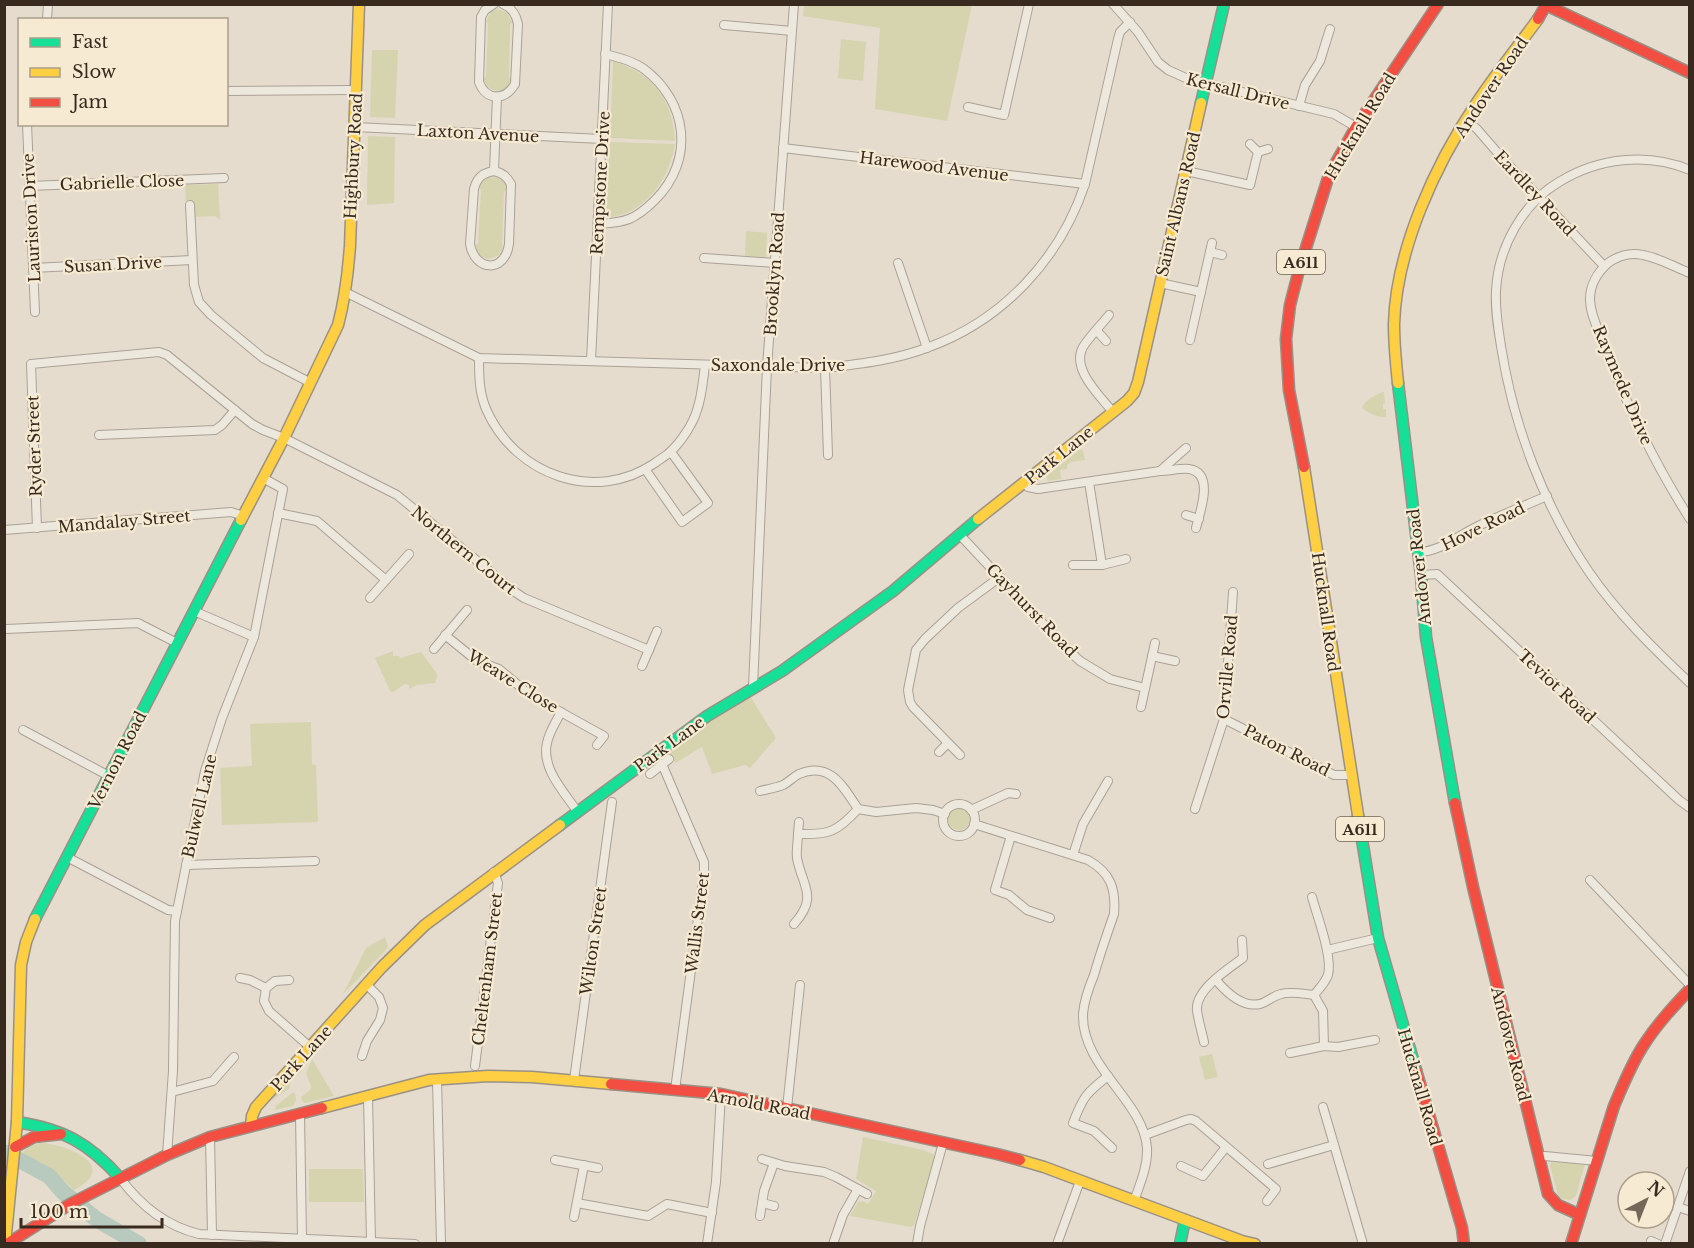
<svg xmlns="http://www.w3.org/2000/svg" width="1694" height="1248" font-family="'Libre Baskerville',serif">
<style>
.green{fill:#d5d4af}
.lines{fill:none;stroke-linecap:round;stroke-linejoin:round}
.river{stroke:#b8c9be;stroke-width:16}
.street-casing{stroke:#aaa196;stroke-width:10}
.fast-casing{stroke:#9a9186;stroke-width:13}
.slow-casing{stroke:#9a9186;stroke-width:13}
.jam-casing{stroke:#9a9186;stroke-width:13}
.street{stroke:#ede8de;stroke-width:8}
.fast{stroke:#16e098;stroke-width:10}
.slow{stroke:#ffcf43;stroke-width:10}
.jam{stroke:#f24e42;stroke-width:10}
.labels{text-anchor:middle;dominant-baseline:central;stroke-width:4.5;stroke-linejoin:round;paint-order:stroke}
.shield{fill:#f6ebd2;stroke:#716454;stroke-width:1.5}
.shield-label{font-size:15px;font-weight:bold;fill:#382a1e}
.street-label{font-size:16px;fill:#382a1e;stroke:#f6ebd2}
</style>
<rect width="100%" height="100%" fill="#e5dccd"/>
<g class="green">
<path d="M804 5H972L947 121 875 109 880 28 803 16Z"/>
<path d="M499 9 507 13 512 22 510 25 509 77 511 80 507 88C497 94 487 90 484 79L486 76 488 24 486 21 491 12Z"/>
<path d="M841 39 866 42 863 81 838 78Z"/>
<path d="M372 50H398L395 118 370 117Z"/>
<path d="M613 61C653 74 672 98 675 141L610 138Z"/>
<path d="M368 136 395 137 394 203 367 205Z"/>
<path d="M610 142 675 144C670 173 655 198 629 212 622 215 613 216 606 218Z"/>
<path d="M490 177C499 177 505 180 507 189L504 192 502 244 503 247 498 256 488 259 480 256 475 246 478 243 481 190 479 188 483 180Z"/>
<path d="M218 184 220 220 215 216 195 217 194 203H186L185 185Z"/>
<path d="M746 231 767 233 766 257 745 256Z"/>
<path d="M1382 392H1384L1385 404H1383V409H1386V417C1379 418 1368 413 1362 408 1364 400 1375 396 1382 392Z"/>
<path d="M1080 449 1083 451 1085 460 1071 462 1067 465V469L1060 470 1061 479 1048 481 1046 477Z"/>
<path d="M393 651V656H399L400 658 421 652 437 674V677L435 683 417 685 409 689V685L405 684 393 692 390 691 375 658Z"/>
<path d="M750 696 776 738 750 768 745 765 712 774 702 747 675 763 669 753C695 732 720 711 750 696Z"/>
<path d="M311 722 312 764 316 765 318 822 222 825 220 768 252 766 250 724Z"/>
<circle cx="959" cy="819" r="11"/>
<path d="M385 937 388 946 386 950 343 994 366 948Z"/>
<path d="M1212 1054 1218 1077 1205 1080 1199 1057Z"/>
<path d="M311 1057 334 1096 305 1103 302 1101 301 1097 310 1090 311 1086 306 1073 312 1060Z"/>
<path d="M307 1059 301 1072 291 1080 289 1089 270 1101Z"/>
<path d="M293 1092 295 1094 296 1100 293 1106 275 1110 276 1106Z"/>
<path d="M863 1137 923 1150 935 1155 931 1171 914 1225 911 1227 850 1216 858 1202 863 1201 868 1204 876 1191 856 1179Z"/>
<path d="M41 1143C68 1145 121 1166 74 1190L53 1171 22 1153 30 1146Z"/>
<path d="M1551 1162 1585 1164 1576 1196 1570 1200 1563 1199 1558 1195 1550 1166Z"/>
<path d="M309 1169H363L364 1202H309Z"/>
</g>
<g class="lines">
<path class="river" d="M4 1152 49 1176 63 1192 96 1219 139 1244"/>
<defs>
<g id="street">
<path d="M494 4 485 10 481 17 479 82C486 101 505 101 515 84L518 24C516 14 512 8 503 4"/>
<path d="M1113 4 1138 32 1158 62 1168 70 1188 79 1334 114 1356 127"/>
<path d="M47 20 48 4"/>
<path d="M724 25 792 31"/>
<path d="M226 91 356 90"/>
<path d="M1299 106 1305 85 1320 61 1330 29"/>
<path d="M968 107 1004 115 1029 4"/>
<path d="M1466 120 1477 129 1503 159 1604 266"/>
<path d="M27 124 35 312"/>
<path d="M355 127 602 139"/>
<path d="M783 148 1085 184"/>
<path d="M1258 152 1268 149"/>
<path d="M1690 170C1647 152 1598 158 1559 182 1522 204 1498 248 1496 291 1495 310 1498 328 1501 346 1513 425 1544 506 1589 572 1618 614 1653 648 1690 683"/>
<path d="M494 171C503 173 507 177 511 184L509 244C505 273 475 272 470 244L474 189C477 177 483 173 494 171Z"/>
<path d="M494 171 497 97"/>
<path d="M1186 171 1250 185 1258 152 1250 144"/>
<path d="M30 186 224 178"/>
<path d="M190 205 194 285 199 302 211 315 263 358 311 383"/>
<path d="M598 224C609 223 619 223 629 219 639 215 648 207 655 200 695 160 688 102 644 69 633 61 618 57 605 54"/>
<path d="M1210 252 1222 255"/>
<path d="M704 258 775 263"/>
<path d="M898 263 927 348"/>
<path d="M33 268 192 260"/>
<path d="M1690 273C1675 267 1659 258 1643 255 1630 252 1618 256 1608 263 1598 272 1590 285 1590 299 1590 314 1598 329 1603 342 1626 404 1654 463 1690 519"/>
<path d="M1160 283 1201 292"/>
<path d="M345 292 479 358 825 368C860 364 896 360 929 347 1003 320 1060 259 1085 184L1118 39 1120 32 1130 22"/>
<path d="M1109 315C1101 325 1092 334 1085 344 1068 366 1099 395 1113 412"/>
<path d="M1097 331 1106 341"/>
<path d="M1190 340 1212 243"/>
<path d="M479 358C479 376 479 394 487 411 516 475 595 504 655 463 660 459 666 456 670 452 681 442 693 424 697 410 702 396 703 380 705 365"/>
<path d="M591 361 608 4"/>
<path d="M825 368 828 455"/>
<path d="M99 435 215 430 222 425 235 410"/>
<path d="M645 469 682 522 708 503 671 452"/>
<path d="M1160 471C1169 471 1180 468 1189 469 1215 473 1200 512 1196 528"/>
<path d="M1024 482 1028 487 1038 489 1160 471 1186 448"/>
<path d="M1089 482 1102 565"/>
<path d="M278 513 317 521 386 580"/>
<path d="M1186 515 1199 519"/>
<path d="M37 528 31 364 159 352 167 355 252 424 263 430 284 438 397 495 515 592 524 598 649 650"/>
<path d="M4 530 231 512 244 516"/>
<path d="M959 534 1066 648 1080 661 1110 679 1145 688"/>
<path d="M1418 552C1440 552 1459 535 1478 526 1501 515 1524 506 1547 496"/>
<path d="M1073 565H1102L1126 559"/>
<path d="M1421 575 1437 574 1679 800 1690 808"/>
<path d="M370 598 409 554"/>
<path d="M194 611 254 637"/>
<path d="M6 629 138 623 177 643"/>
<path d="M445 635 477 661 499 669 530 695 604 736 597 745"/>
<path d="M434 649 467 610"/>
<path d="M1152 656 1175 661"/>
<path d="M642 666 657 631"/>
<path d="M753 687 767 367 794 4"/>
<path d="M1141 707 1155 643"/>
<path d="M561 712C556 722 549 732 547 743 541 768 564 792 577 811"/>
<path d="M1224 719 1334 775H1351"/>
<path d="M23 730 109 776"/>
<path d="M939 752 948 743"/>
<path d="M960 755 913 707 910 702 908 690 916 650 925 639 958 608 1000 577"/>
<path d="M662 764 704 862V873L675 1090"/>
<path d="M650 774 669 759"/>
<path d="M760 791C767 789 776 788 783 785 789 782 793 777 799 774 830 761 843 786 858 809L876 812 916 808 933 810 945 814"/>
<circle cx="959" cy="820" r="16"/>
<path d="M1195 809 1224 719 1233 592"/>
<path d="M971 810 1008 793 1016 794"/>
<path d="M974 824 1088 860C1111 873 1116 889 1114 914 1107 934 1100 954 1094 975 1089 987 1084 1001 1083 1014 1081 1067 1144 1101 1147 1148 1148 1166 1140 1184 1134 1201"/>
<path d="M798 834 799 822"/>
<path d="M1011 836 995 890 1009 895 1027 910 1050 918"/>
<path d="M1073 855 1083 824 1108 781"/>
<path d="M67 857 168 910 177 911"/>
<path d="M186 865 315 861"/>
<path d="M1590 880 1690 985"/>
<path d="M1312 897C1317 916 1333 957 1328 975 1325 983 1319 989 1314 995"/>
<path d="M794 924C819 896 802 886 797 858 796 850 798 841 798 834 829 835 837 832 858 809"/>
<path d="M1327 950 1378 938"/>
<path d="M240 978 250 980 266 988"/>
<path d="M289 980 275 981 266 988 264 1001 269 1011 310 1047"/>
<path d="M1216 980C1226 992 1242 1008 1260 1004 1267 1002 1273 996 1281 994 1291 991 1304 994 1314 995L1323 1011 1324 1046"/>
<path d="M1204 1042C1202 1032 1198 1020 1197 1010 1195 990 1228 969 1243 958L1242 940"/>
<path d="M1290 1053 1324 1046 1338 1047 1375 1040"/>
<path d="M362 1056 367 1041 380 1020 383 1008 379 997 366 984"/>
<path d="M475 1066 498 883 494 872"/>
<path d="M1108 1076C1086 1093 1083 1097 1073 1123L1094 1131 1112 1148"/>
<path d="M437 1079 441 1244"/>
<path d="M574 1080 612 802"/>
<path d="M172 1092 213 1081 234 1057"/>
<path d="M368 1096 371 1242"/>
<path d="M1323 1107 1363 1244"/>
<path d="M787 1108 800 985"/>
<path d="M300 1114 302 1239"/>
<path d="M1145 1135 1186 1120 1191 1119 1196 1121 1276 1189 1267 1201"/>
<path d="M210 1137 212 1235"/>
<path d="M167 1155 173 1071 175 921 205 771 222 718 254 637 283 489 263 478"/>
<path d="M1539 1157 1545 1156 1597 1161"/>
<path d="M762 1159 785 1166 824 1172 836 1177 867 1194"/>
<path d="M555 1160 598 1168"/>
<path d="M1268 1164 1334 1145"/>
<path d="M1181 1166 1203 1176 1226 1147"/>
<path d="M120 1178C140 1205 166 1226 199 1234L415 1244"/>
<path d="M577 1203 648 1216 667 1204 712 1213"/>
<path d="M762 1203 774 1206"/>
<path d="M1678 1207 1690 1211"/>
<path d="M760 1216 764 1191 774 1163"/>
<path d="M574 1217 584 1165"/>
<path d="M1651 1241 1658 1244"/>
<path d="M707 1244 716 1182 721 1094"/>
<path d="M833 1244 843 1215 858 1189"/>
<path d="M917 1244 920 1226 943 1143"/>
<path d="M1057 1244 1080 1181"/>
<path d="M1665 1244 1690 1171"/>
</g>
<g id="fast">
<path d="M1201 103 1224 4"/>
<path d="M1398 383 1421 575 1426 637 1455 803"/>
<path d="M1358 815 1378 938 1416 1070"/>
<path d="M560 825 707 716 782 671 893 591 978 519"/>
<path d="M35 919 241 520"/>
<path d="M17 1122C63 1129 89 1143 120 1178"/>
<path d="M1180 1244 1185 1220"/>
</g>
<g id="slow">
<path d="M1398 383C1396 364 1394 344 1394 324 1396 250 1435 165 1476 104 1495 75 1517 48 1538 19"/>
<path d="M1304 467 1358 815"/>
<path d="M978 519 1127 401 1134 393 1138 382 1201 103"/>
<path d="M241 520 284 438 338 325C345 299 348 273 350 246L359 4"/>
<path d="M322 1108 429 1080 488 1076 532 1077 611 1084"/>
<path d="M251 1126 252 1116 256 1107 382 967 425 925 560 825"/>
<path d="M1020 1160 1044 1167 1242 1241 1255 1244"/>
<path d="M5 1244 17 1122 21 965 26 942 35 919"/>
</g>
<g id="jam">
<path d="M1538 19 1546 5 1690 73"/>
<path d="M1304 467 1289 390 1286 339 1290 305 1299 270 1329 175 1356 127 1438 4"/>
<path d="M1455 803 1473 887 1548 1194 1558 1205 1580 1215"/>
<path d="M1416 1070 1462 1228 1464 1244"/>
<path d="M611 1084 721 1094 997 1154 1020 1160"/>
<path d="M15 1147 34 1137 61 1134"/>
<path d="M7 1244 70 1204 167 1155 210 1137 322 1108"/>
<path d="M1571 1244 1614 1106C1623 1085 1632 1062 1645 1043 1658 1023 1674 1006 1690 989"/>
</g>
</defs>
<use href="#street" class="street-casing"/>
<use href="#fast" class="fast-casing"/>
<use href="#slow" class="slow-casing"/>
<use href="#jam" class="jam-casing"/>
<use href="#street" class="street"/>
<use href="#fast" class="fast"/>
<use href="#slow" class="slow"/>
<use href="#jam" class="jam"/>
</g>
<g class="labels">
<g class="shield">
<rect x="1277" y="250" width="48" height="24" rx="4.5"/>
<rect x="1336" y="817" width="48" height="24" rx="4.5"/>
</g>
<g class="shield-label">
<text x="1301" y="262">A611</text>
<text x="1360" y="829">A611</text>
</g>
<g class="street-label">
<text transform="translate(1491 87) rotate(-56)">Andover Road</text>
<text transform="translate(1238 91) rotate(14)">Kersall Drive</text>
<text transform="translate(1360 126) rotate(-59)">Hucknall Road</text>
<text transform="translate(478 133) rotate(3)">Laxton Avenue</text>
<text transform="translate(353 156) rotate(-87)">Highbury Road</text>
<text transform="translate(934 166) rotate(7)">Harewood Avenue</text>
<text transform="translate(122 182) rotate(-2)">Gabrielle Close</text>
<text transform="translate(600 183) rotate(-87)">Rempstone Drive</text>
<text transform="translate(1535 193) rotate(47)">Eardley Road</text>
<text transform="translate(1178 204) rotate(-77)">Saint Albans Road</text>
<text transform="translate(31 218) rotate(-93)">Lauriston Drive</text>
<text transform="translate(113 264) rotate(-3)">Susan Drive</text>
<text transform="translate(774 274) rotate(-86)">Brooklyn Road</text>
<text x="778" y="365">Saxondale Drive</text>
<text transform="translate(1623 385) rotate(67)">Raymede Drive</text>
<text transform="translate(34 446) rotate(-92)">Ryder Street</text>
<text transform="translate(1059 455) rotate(-39)">Park Lane</text>
<text transform="translate(124 521) rotate(-5)">Mandalay Street</text>
<text transform="translate(1483 526) rotate(-26)">Hove Road</text>
<text transform="translate(464 550) rotate(39)">Northern Court</text>
<text transform="translate(1419 567) rotate(-96)">Andover Road</text>
<text transform="translate(1032 610) rotate(46)">Gayhurst Road</text>
<text transform="translate(1326 612) rotate(82)">Hucknall Road</text>
<text transform="translate(1227 667) rotate(-85)">Orville Road</text>
<text transform="translate(513 681) rotate(32)">Weave Close</text>
<text transform="translate(1557 686) rotate(43)">Teviot Road</text>
<text transform="translate(669 744) rotate(-36)">Park Lane</text>
<text transform="translate(1287 750) rotate(27)">Paton Road</text>
<text transform="translate(117 760) rotate(-63)">Vernon Road</text>
<text transform="translate(199 806) rotate(-77)">Bulwell Lane</text>
<text transform="translate(697 923) rotate(-83)">Wallis Street</text>
<text transform="translate(593 941) rotate(-82)">Wilton Street</text>
<text transform="translate(487 969) rotate(-83)">Cheltenham Street</text>
<text transform="translate(1511 1044) rotate(76)">Andover Road</text>
<text transform="translate(301 1058) rotate(-48)">Park Lane</text>
<text transform="translate(1420 1087) rotate(74)">Hucknall Road</text>
<text transform="translate(759 1104) rotate(11)">Arnold Road</text>
</g>
</g>
<rect width="1694" height="1248" fill="none" stroke="#382a1e" stroke-width="12"/>
<rect x="18" y="18" width="210" height="108" fill="#f6ebd2" stroke="#aa9e8a" stroke-width="1.5"/>
<rect x="30" y="38" width="30" height="9" fill="#16e098" stroke="#aa9e8a" stroke-width="1.5"/>
<text x="72" y="48" font-size="18" fill="#382a1e">Fast</text>
<rect x="30" y="68" width="30" height="9" fill="#ffcf43" stroke="#aa9e8a" stroke-width="1.5"/>
<text x="72" y="78" font-size="18" fill="#382a1e">Slow</text>
<rect x="30" y="98" width="30" height="9" fill="#f24e42" stroke="#aa9e8a" stroke-width="1.5"/>
<text x="72" y="108" font-size="18" fill="#382a1e">Jam</text>
<g transform="translate(1646 1200) rotate(42)"><circle r="28" fill="#f6ebd2" stroke="#aa9e8a" stroke-width="1.5"/>
<path d="M0-4.5L10 22L0 15L-10 22Z" fill="#75685b"/>
<text y="-9" font-size="16" font-weight="bold" text-anchor="middle" fill="#382a1e">N</text>
</g>
<path d="M21 1218v9h141v-9" fill="none" stroke="#382a1e" stroke-width="3"/>
<text x="30" y="1218" font-size="18" fill="#382a1e" stroke="#f6ebd2" stroke-width="4.5" paint-order="stroke">100 m</text>
</svg>
